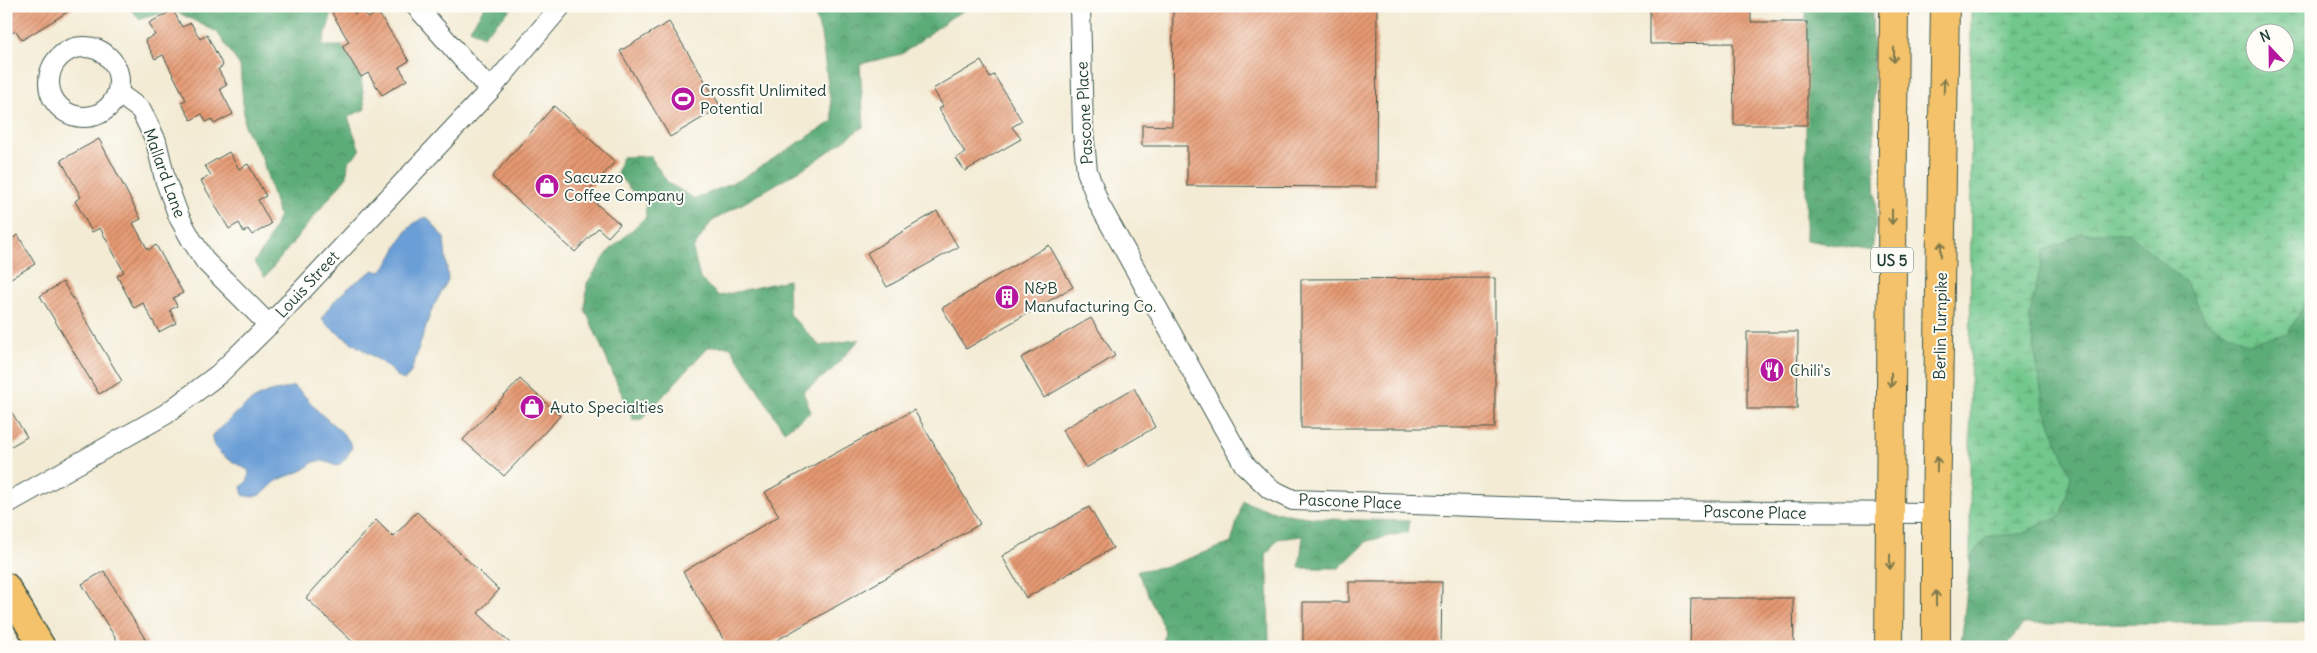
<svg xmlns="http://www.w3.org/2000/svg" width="2317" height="653" font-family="Delius,sans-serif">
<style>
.forest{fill:url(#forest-crowns);stroke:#3e7456}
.wetland{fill:url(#wetland-marsh);stroke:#488260;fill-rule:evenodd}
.water{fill:#6a9ed6;stroke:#446e85}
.building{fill:url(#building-hatch)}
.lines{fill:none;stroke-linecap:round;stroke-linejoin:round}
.minor-casing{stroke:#3f574c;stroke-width:22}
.major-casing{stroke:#3f574c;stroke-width:29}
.highway-casing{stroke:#3f574c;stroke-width:30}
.minor{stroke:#fff;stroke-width:20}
.major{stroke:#f3c26a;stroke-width:26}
.highway{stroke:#f3c26a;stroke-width:28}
.oneway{stroke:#7e794c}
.labels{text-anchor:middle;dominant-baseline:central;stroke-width:4;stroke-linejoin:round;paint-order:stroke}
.shield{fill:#fdfcf7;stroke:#62766e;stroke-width:1}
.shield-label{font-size:15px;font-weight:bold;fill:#1f3d34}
.poi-label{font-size:16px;fill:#1f3d34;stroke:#fdfcf7;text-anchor:start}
.street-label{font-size:16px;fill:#1f3d34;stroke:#fdfcf7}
</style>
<defs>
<pattern id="forest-crowns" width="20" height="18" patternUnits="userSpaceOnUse" patternTransform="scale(1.25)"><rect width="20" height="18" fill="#5cac78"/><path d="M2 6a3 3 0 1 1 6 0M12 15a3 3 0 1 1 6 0" fill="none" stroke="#4b8d63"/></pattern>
<pattern id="wetland-marsh" width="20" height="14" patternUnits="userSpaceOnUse" patternTransform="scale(1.25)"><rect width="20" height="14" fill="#71c78c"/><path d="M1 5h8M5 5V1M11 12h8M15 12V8" fill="none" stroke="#5ca373"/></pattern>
<pattern id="building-hatch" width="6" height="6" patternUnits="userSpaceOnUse" patternTransform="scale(1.25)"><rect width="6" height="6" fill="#e69972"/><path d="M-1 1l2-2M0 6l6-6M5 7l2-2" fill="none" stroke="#ba7e5e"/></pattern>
</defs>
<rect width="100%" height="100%" fill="#fdfcf7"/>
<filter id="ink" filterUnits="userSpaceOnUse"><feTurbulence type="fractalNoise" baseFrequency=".02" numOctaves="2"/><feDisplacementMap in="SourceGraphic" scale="10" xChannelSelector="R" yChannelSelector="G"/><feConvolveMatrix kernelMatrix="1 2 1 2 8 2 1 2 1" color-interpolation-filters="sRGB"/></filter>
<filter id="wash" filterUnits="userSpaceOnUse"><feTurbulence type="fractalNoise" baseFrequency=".0096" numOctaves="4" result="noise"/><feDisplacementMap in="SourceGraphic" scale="20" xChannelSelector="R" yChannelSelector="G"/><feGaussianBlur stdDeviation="1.12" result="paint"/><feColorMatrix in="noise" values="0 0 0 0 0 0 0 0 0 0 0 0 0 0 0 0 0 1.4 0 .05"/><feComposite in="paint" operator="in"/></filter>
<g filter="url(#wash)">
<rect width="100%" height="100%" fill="#f3ebd4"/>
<g class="forest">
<path d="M127 6H334L322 46H342L361 77 365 109 348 117 360 151 348 162 347 176 265 277 254 262 267 244 279 216 262 158 245 128 240 66 217 32 173 10 140 19Z"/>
<path d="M485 6H514L483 36 470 29Z"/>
<path d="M816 6H973L952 17 902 54 860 64 864 126 814 162 711 222 693 249 700 279 719 296 788 280 789 314 820 346 860 339 832 370 803 392 811 412 784 431 730 346 708 347 642 419 633 420 585 309 587 283 609 251 646 217 645 198 632 191 617 174 622 157 650 156 668 183 695 199 741 179 833 121 821 34 814 12Z"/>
<path d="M1806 6H1872L1876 222 1872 251 1806 240Z"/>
<path d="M2083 233H2128L2188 284 2206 321 2305 304 2311 288V622L2023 624 2006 647H1961L1970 559 1987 536 2020 534 2062 515 2071 476 2044 407 2029 318 2044 251Z"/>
<path d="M1243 501C1296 523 1354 519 1410 521L1408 532 1367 541 1339 568H1299L1303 536 1277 539 1266 555 1268 575 1269 647H1162L1165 631 1137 571 1168 566 1231 543Z"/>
</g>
<path class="wetland" d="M1971 6H2311V288L2305 304 2287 334 2247 343 2206 321 2188 284 2128 233H2083L2044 251 2029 318 2044 407 2071 476 2062 515 2020 534 1987 536 1970 559ZM2254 32H2284V62H2254Z"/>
<g class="water">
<path d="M427 217 444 238 448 280 431 311 411 372 405 380 399 378C377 354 346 343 322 320 327 303 358 279 374 270L380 272C398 255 400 224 427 217Z"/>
<path d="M293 386C305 394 311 404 320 413 331 424 347 433 352 447 349 454 343 463 337 466 329 463 322 459 314 462 311 463 308 467 305 469 295 475 282 476 273 484 264 493 257 500 243 495L241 487 248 480 249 471C236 462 210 454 212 435 231 421 244 401 267 393 276 390 284 390 293 386Z"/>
</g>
<g id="blocks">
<g class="building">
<path d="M6 6H77L22 40 16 31 6 36Z"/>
<path d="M342 6H350L355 14 363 9 368 18 378 12 409 61 399 67 407 80 382 95 368 73 361 77 342 46 349 42 332 13Z"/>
<path d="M1173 6H1377L1376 187 1187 186V146H1142V125L1172 126Z"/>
<path d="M1650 6H1751V22H1807V125H1734L1733 43 1650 44Z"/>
<path d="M173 10 182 27 191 23 200 39 207 35 223 66 218 69 227 85 220 89 233 114 214 124 211 119 206 122 202 114 191 120 181 102 186 100 163 55 155 59 145 40 155 35 149 23Z"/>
<path d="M669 22 721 107 670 137 620 51Z"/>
<path d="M981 61 990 77 994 75 1022 121 1012 127 1021 139 965 171 956 158 965 153 939 109 943 106 933 89Z"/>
<path d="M554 106 615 162 585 194 620 224 608 237 598 228 575 252 492 177Z"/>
<path d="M99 139 141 219 133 223 148 250 156 245 183 293 173 298 177 306 170 310 176 323 159 332 143 303 134 308 117 276 124 272 100 228 92 232 75 201 81 197 61 160Z"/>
<path d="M229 152 239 169 248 164 266 196 258 200 271 224 252 235 248 229 244 232 239 223 229 229 201 181 211 175 205 166Z"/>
<path d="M937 211 958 247 887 287 867 253Z"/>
<path d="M18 235 35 264 6 281V242Z"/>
<path d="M1049 245 1073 287 966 349 942 308Z"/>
<path d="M1495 278V428H1301V279Z"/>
<path d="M63 282 122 381 99 394 40 296Z"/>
<path d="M1091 318 1115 356 1044 398 1021 358Z"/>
<path d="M1747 332H1798L1797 409H1747Z"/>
<path d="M520 379 560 416 504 476 463 440Z"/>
<path d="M1134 388 1155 427 1086 468 1062 430Z"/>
<path d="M6 403 27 437 6 449Z"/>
<path d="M914 410 980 524 765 647H728L683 572 779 516 765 492Z"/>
<path d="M1089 507 1113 548 1026 598 1002 556Z"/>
<path d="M417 512 499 590 478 613 514 647H358L306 598 376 520 393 537Z"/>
<path d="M104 571 150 647H121L82 584Z"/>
<path d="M1349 582H1442L1441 647H1303V602H1349Z"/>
<path d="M1691 598H1793L1794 647H1690Z"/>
</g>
</g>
</g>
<g filter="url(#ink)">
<use href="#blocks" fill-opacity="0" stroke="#3f574c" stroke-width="1"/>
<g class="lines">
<defs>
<g id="minor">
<path d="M416 6 490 90"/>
<path d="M1080 6 1083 131 1087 171 1099 204 1244 464 1270 489 1293 500 1621 511 1936 513"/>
<circle cx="84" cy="82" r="35"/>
<path d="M118 93 141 110 156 141 165 179 179 217 191 239 206 262 269 325"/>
<path d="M6 504 166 414 219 374 277 317 490 90 561 6"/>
</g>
<path id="major" d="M6 586 42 647"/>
<g id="highway">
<path d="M1889 647 1894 6"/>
<path d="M1936 647V513L1945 6"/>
</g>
</defs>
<use href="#minor" class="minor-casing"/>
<use href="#major" class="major-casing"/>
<use href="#highway" class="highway-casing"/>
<use href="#minor" class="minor"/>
<use href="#major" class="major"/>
<use href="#highway" class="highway"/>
</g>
<defs><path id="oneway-shaft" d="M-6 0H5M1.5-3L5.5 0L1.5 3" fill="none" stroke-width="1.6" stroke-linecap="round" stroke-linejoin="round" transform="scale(1.25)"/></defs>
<g class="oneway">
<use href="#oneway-shaft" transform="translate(1894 55) rotate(90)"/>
<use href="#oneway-shaft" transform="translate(1944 86) rotate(-89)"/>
<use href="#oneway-shaft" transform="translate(1892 217) rotate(90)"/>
<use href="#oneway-shaft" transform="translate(1941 249) rotate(-89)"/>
<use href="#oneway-shaft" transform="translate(1891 380) rotate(90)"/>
<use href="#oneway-shaft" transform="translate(1937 464) rotate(-89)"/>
<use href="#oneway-shaft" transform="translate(1890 562) rotate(90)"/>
<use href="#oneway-shaft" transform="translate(1936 598) rotate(-90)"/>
</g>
</g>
<defs>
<symbol id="stadium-disc" viewBox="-11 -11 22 22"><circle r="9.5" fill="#b5179e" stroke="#fdfcf7"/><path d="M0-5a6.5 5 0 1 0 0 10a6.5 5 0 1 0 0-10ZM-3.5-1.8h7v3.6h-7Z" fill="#fff"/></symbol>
<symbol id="shop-disc" viewBox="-11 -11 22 22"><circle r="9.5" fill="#b5179e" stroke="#fdfcf7"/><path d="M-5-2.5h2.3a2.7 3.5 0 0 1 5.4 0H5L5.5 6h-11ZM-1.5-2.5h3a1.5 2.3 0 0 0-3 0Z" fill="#fff"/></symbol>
<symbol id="building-disc" viewBox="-11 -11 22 22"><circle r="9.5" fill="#b5179e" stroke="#fdfcf7"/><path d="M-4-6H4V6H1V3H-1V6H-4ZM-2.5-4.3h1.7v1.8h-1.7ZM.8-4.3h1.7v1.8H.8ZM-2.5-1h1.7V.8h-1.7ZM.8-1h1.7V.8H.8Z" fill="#fff"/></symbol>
<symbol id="restaurant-disc" viewBox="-11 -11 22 22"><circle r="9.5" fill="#b5179e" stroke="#fdfcf7"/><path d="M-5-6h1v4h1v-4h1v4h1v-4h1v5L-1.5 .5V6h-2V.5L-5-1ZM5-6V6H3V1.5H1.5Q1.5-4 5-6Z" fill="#fff"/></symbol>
</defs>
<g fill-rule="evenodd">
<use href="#stadium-disc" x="669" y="85" width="28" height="28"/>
<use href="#shop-disc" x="533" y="172" width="28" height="28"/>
<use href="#building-disc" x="993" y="283" width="28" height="28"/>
<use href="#restaurant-disc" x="1758" y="356" width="28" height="28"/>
<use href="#shop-disc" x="518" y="393" width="28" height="28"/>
</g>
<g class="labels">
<rect class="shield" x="1871" y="247.5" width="42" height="25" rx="4"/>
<g class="shield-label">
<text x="1892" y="260">US 5</text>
</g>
<g class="poi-label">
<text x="700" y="90">Crossfit Unlimited<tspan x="700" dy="18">Potential</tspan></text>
<text x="564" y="177">Sacuzzo<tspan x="564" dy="18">Coffee Company</tspan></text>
<text x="1024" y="288">N&amp;B<tspan x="1024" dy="18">Manufacturing Co.</tspan></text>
<text x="1790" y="370">Chili's</text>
<text x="550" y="407">Auto Specialties</text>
</g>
<g class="street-label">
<text transform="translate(1084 113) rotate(-93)">Pascone Place</text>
<text transform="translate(165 173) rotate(70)">Mallard Lane</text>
<text transform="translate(307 284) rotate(-47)">Louis Street</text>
<text transform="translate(1940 326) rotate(-89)">Berlin Turnpike</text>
<text transform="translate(1350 501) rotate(2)">Pascone Place</text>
<text transform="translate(1755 512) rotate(1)">Pascone Place</text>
</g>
</g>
<rect width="2317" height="653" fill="none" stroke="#fdfcf7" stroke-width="25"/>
<g transform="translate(2270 48) rotate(338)"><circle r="24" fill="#fdfcf7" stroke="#a4b0a9"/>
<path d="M0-4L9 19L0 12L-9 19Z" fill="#b5179e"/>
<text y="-8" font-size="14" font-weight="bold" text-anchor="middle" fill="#1f3d34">N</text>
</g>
</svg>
